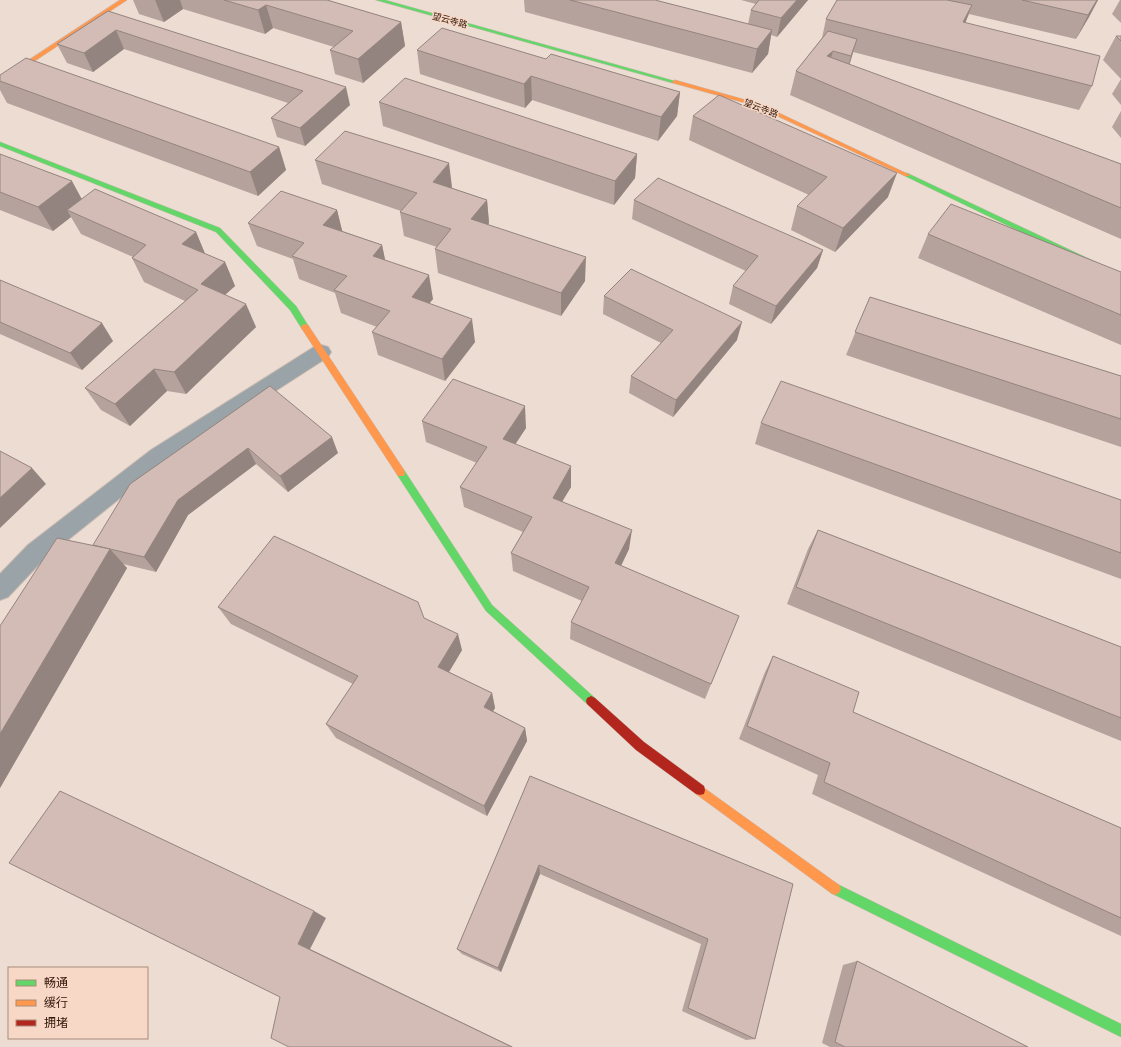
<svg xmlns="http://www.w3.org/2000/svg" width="1121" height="1047" font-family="'Titillium Web','Noto Sans SC',sans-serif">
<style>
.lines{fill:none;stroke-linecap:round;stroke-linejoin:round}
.street-casing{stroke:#c8b9b0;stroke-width:2}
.fast-casing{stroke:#c8b9b0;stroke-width:1}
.slow-casing{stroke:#c8b9b0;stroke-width:1}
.jam-casing{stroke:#c8b9b0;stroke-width:1}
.street{fill:#9aa3a7;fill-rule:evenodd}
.fast{fill:#63d668;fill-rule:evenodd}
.slow{fill:#ff974d;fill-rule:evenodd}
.jam{fill:#b3261e;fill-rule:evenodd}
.wall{fill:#b5a29c}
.shaded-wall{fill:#94847f}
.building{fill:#d3bcb5;stroke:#94847f}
.labels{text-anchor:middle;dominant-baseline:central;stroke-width:3;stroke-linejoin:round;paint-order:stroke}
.far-street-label{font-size:9px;fill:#321706;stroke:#f7d8c7}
</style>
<rect width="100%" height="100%" fill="#ecdcd2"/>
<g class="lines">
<defs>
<path id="street" d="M321 345 328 347 331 352 328 357 165 462 44 559 8 597 0 600V574L28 545 151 450 314 347Z"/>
<g id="fast">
<path d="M376 0H385L678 82 673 83Z"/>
<path d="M0 142 220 228 296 306 309 327 308 329H302L290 310 216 232 0 146Z"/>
<path d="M907 173 1121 274V280L905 176V174Z"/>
<path d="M401 469 404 470 492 605 595 698 596 701 595 704 591 706 587 704 486 611 398 476 397 473 398 470Z"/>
<path d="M835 883 1121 1024V1037L831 893 829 889 831 885Z"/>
</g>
<g id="slow">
<path d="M120 0H127L0 84V79Z"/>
<path d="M675 80 760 104 910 175 909 176H905L756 106 673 83 672 82Z"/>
<path d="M305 324 308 325 404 470 405 473 404 476H398L302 329 301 327 302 325Z"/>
<path d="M700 785 839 885 841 889 839 893 835 895 831 893 696 794 695 790 696 786Z"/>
</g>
<path id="jam" d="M591 696 595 698 644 742 704 786 705 790 704 794 700 795 696 794 636 750 587 704 586 701 587 698Z"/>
</defs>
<use href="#street" class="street-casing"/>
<use href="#fast" class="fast-casing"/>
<use href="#slow" class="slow-casing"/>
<use href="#jam" class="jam-casing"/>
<use href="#street" class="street"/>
<use href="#fast" class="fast"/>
<use href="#slow" class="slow"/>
<use href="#jam" class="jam"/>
</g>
<g class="wall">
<path d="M133 0H327L401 22 405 46 363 83 335 74 330 50 334 47 273 28 265 34 183 9 164 22 139 14Z"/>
<path d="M524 0H655L748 24 751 10 756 4 741 0H808L777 37 771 35 768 54 752 73 525 12Z"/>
<path d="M837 0H1098L1089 17 1076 39 969 14 965 23 1092 86 1079 110 853 52 849 65 1121 164V239L790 95 796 71 822 38 826 19Z"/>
<path d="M1120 0H1121V23L1112 14Z"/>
<path d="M108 11 350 105 305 146 277 137 271 118 288 103 124 49 93 72 67 63 57 44Z"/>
<path d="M1116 36H1121V105L1112 94 1121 79 1103 60Z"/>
<path d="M417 50 546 59 680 92 677 116 658 141 532 100 525 108 420 74Z"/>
<path d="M0 75 279 147 286 170 258 196 7 103 0 90Z"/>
<path d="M379 102 637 154 635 178 614 205 383 126Z"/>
<path d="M1121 111V138L1112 127Z"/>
<path d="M693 116 888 197 835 252 791 230 797 206 809 195 689 140Z"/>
<path d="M0 154 82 199 196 232 205 254 225 262 235 286 225 295 256 327 186 394 167 391 130 426 101 410 85 388 185 301 144 282 132 258 133 257 81 234 71 217 53 231 0 210Z"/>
<path d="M315 160 452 187V188L487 200 489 223 488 225 585 281 561 316 438 273 435 249 437 247 404 236 400 212 401 211 322 184Z"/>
<path d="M634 200 823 250 817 268 771 324 729 304 733 286 746 271 632 219Z"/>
<path d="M337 210 342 231 382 245 385 260 433 299 429 303 475 342 445 381 378 355 372 332 377 327 341 313 335 293 299 279 293 259 257 246 248 223Z"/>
<path d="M928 234 1121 272V345L918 258Z"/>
<path d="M0 280 113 341 82 370 0 334Z"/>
<path d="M604 296 737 340 673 417 629 393 631 376 661 343 603 314Z"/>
<path d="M870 297 1121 376V447L846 355Z"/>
<path d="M270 386 338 453 288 492 256 464 188 515 156 572 123 564 127 568 0 788V626L93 545Z"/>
<path d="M422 421 526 428 515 444 571 487 562 501 629 549 621 566 739 616 705 699 570 639 571 622 582 601 513 571 511 553 523 532 464 507 460 487 477 463 426 442Z"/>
<path d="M761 423 1121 500V579L755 444Z"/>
<path d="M818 530 1121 647V741L787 604 808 549Z"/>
<path d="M218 607 424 618 462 650 449 672 492 693 495 708 493 711 525 728 527 741 487 816 336 738 326 724 353 684 231 624Z"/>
<path d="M773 656 853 712 1121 828V936L812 794 818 775 739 739 765 672Z"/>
<path d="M530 776 793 884 755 1039 746 1040 682 1011 701 944 540 874 501 972 462 954 457 949Z"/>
<path d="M857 961 1028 1047H830L822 1043 843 965Z"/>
</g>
<g class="shaded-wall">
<path d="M155 0H180L183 9 164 22Z"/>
<path d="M797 0H808L777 37 781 18Z"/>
<path d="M1097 0H1098L1089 17 1076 39 1088 15Z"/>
<path d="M266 5 273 28 265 34 258 10Z"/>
<path d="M972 5 963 29V22Z"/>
<path d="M401 22 405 46 363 83 358 59Z"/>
<path d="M116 30 124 49 93 72 84 53Z"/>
<path d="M772 30 768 54 752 73 757 49Z"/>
<path d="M857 39 850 63 844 80 851 56Z"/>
<path d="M833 51 826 75 827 56Z"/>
<path d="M531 76 532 100 525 108 524 84Z"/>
<path d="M346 87 350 105 305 146 300 128Z"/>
<path d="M680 92 677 116 658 141 661 117Z"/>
<path d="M279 147 286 170 258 196 250 172Z"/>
<path d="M637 154 635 178 614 205 615 181Z"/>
<path d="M449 163 452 187 436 206 433 182Z"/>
<path d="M897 173 888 197 835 252 843 228Z"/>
<path d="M72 181 85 205 67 210 71 217 53 231 38 207Z"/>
<path d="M487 200 489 223 474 243 471 219Z"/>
<path d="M337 210 343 234 323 225Z"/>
<path d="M196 232 206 256 182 244Z"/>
<path d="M382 245 387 269 373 256Z"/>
<path d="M823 250 817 268 771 324 776 306Z"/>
<path d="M586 257 585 281 561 316V293Z"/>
<path d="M225 262 235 286 211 307 201 284Z"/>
<path d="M429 275 433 299 416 320 412 297Z"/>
<path d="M246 304 256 327 186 394 174 372Z"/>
<path d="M472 319 475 342 445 381 442 359Z"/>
<path d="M742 322 737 340 673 417 676 400Z"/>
<path d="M102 323 113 341 82 370 70 353Z"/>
<path d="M154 369 167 391 130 426 115 404Z"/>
<path d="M525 406 526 428 505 460 503 439Z"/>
<path d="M332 437 338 453 288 492 280 476Z"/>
<path d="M248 448 256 464 188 515 156 572 144 557 178 500Z"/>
<path d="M571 466V487L553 517V498Z"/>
<path d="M32 468 46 484 0 528V498Z"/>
<path d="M632 530 629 549 613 582 615 563Z"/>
<path d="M110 549 127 568 0 788V734Z"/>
<path d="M458 634 462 650 443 682 438 667Z"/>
<path d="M492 693 495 708 487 721 484 707Z"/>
<path d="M525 728 527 741 487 816 484 806Z"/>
<path d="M539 865 540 874 501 972 498 968Z"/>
<path d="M314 911 326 918 310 949 513 1047H512L298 944Z"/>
</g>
<g class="building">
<path d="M224 0H327L401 22 358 59 330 50 353 31 266 5 258 10Z"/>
<path d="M570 0H655L772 30 757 49Z"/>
<path d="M759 0H797L781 18 751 10Z"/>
<path d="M837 0H947L972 5 963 22 1100 56 1092 86 826 19Z"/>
<path d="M1022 0H1097L1088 15Z"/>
<path d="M108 11 346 87 300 128 271 118 303 91 116 30 84 53 57 44Z"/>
<path d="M442 28 546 59 551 54 680 92 661 117 531 76 524 84 417 50Z"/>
<path d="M828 31 857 39 851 56 833 51 827 56 1121 164V208L796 71Z"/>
<path d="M1116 36H1121V41Z"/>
<path d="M26 58 279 147 250 172 0 81V75Z"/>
<path d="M405 78 637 154 615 181 379 102Z"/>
<path d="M719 95 897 173 843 228 797 206 827 177 693 116Z"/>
<path d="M345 131 449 163 433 182 487 200 471 219 586 257 561 293 435 249 451 229 400 212 417 193 315 160Z"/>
<path d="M0 154 72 181 38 207 0 192Z"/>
<path d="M658 178 823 250 776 306 733 286 758 256 634 200Z"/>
<path d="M95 189 196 232 182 244 225 262 201 284 246 304 174 372 154 369 115 404 85 388 198 290 132 258 146 245 67 210Z"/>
<path d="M281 191 337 210 323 225 382 245 373 256 429 275 412 297 472 319 442 359 372 332 390 311 334 290 347 276 292 256 304 243 248 223Z"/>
<path d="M951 204 1121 272V315L928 234Z"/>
<path d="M631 269 742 322 676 400 631 376 673 330 604 296Z"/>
<path d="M0 280 102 323 70 353 0 322Z"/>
<path d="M870 297 1121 376V419L855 332Z"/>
<path d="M453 379 525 406 503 439 571 466 553 498 632 530 615 563 739 616 711 684 571 622 589 587 511 553 532 517 460 487 487 447 422 421Z"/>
<path d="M781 381 1121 500V553L761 423Z"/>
<path d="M270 386 332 437 280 476 248 448 178 500 144 557 93 545 130 484Z"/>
<path d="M0 451 32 468 0 498Z"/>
<path d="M818 530 1121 647V718L796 587Z"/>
<path d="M274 536 418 602 424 618 458 634 438 667 492 693 484 707 525 728 484 806 326 724 358 676 218 607Z"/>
<path d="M57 538 110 549 0 734V626Z"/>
<path d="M773 656 859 692 853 712 1121 828V918L824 782 830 763 747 726Z"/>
<path d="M530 776 793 884 755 1039 688 1008 708 939 539 865 498 968 457 949Z"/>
<path d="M60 791 314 911 298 944 512 1047H289L271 1038 280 997 9 863Z"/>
<path d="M857 961 1028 1047H845L835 1042Z"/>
</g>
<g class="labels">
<g class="far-street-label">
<text transform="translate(450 20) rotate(15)">望云寺路</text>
<text transform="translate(761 108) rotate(21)">望云寺路</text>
</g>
</g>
<rect x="8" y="967" width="140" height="72" fill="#f7d8c7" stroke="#a88b7a"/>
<rect x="16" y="980" width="20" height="6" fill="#63d668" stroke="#a88b7a"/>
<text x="44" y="987" font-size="12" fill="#321706">畅通</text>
<rect x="16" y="1000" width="20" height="6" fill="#ff974d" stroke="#a88b7a"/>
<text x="44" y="1007" font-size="12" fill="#321706">缓行</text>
<rect x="16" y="1020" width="20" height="6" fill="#b3261e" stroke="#a88b7a"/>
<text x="44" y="1027" font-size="12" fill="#321706">拥堵</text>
</svg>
